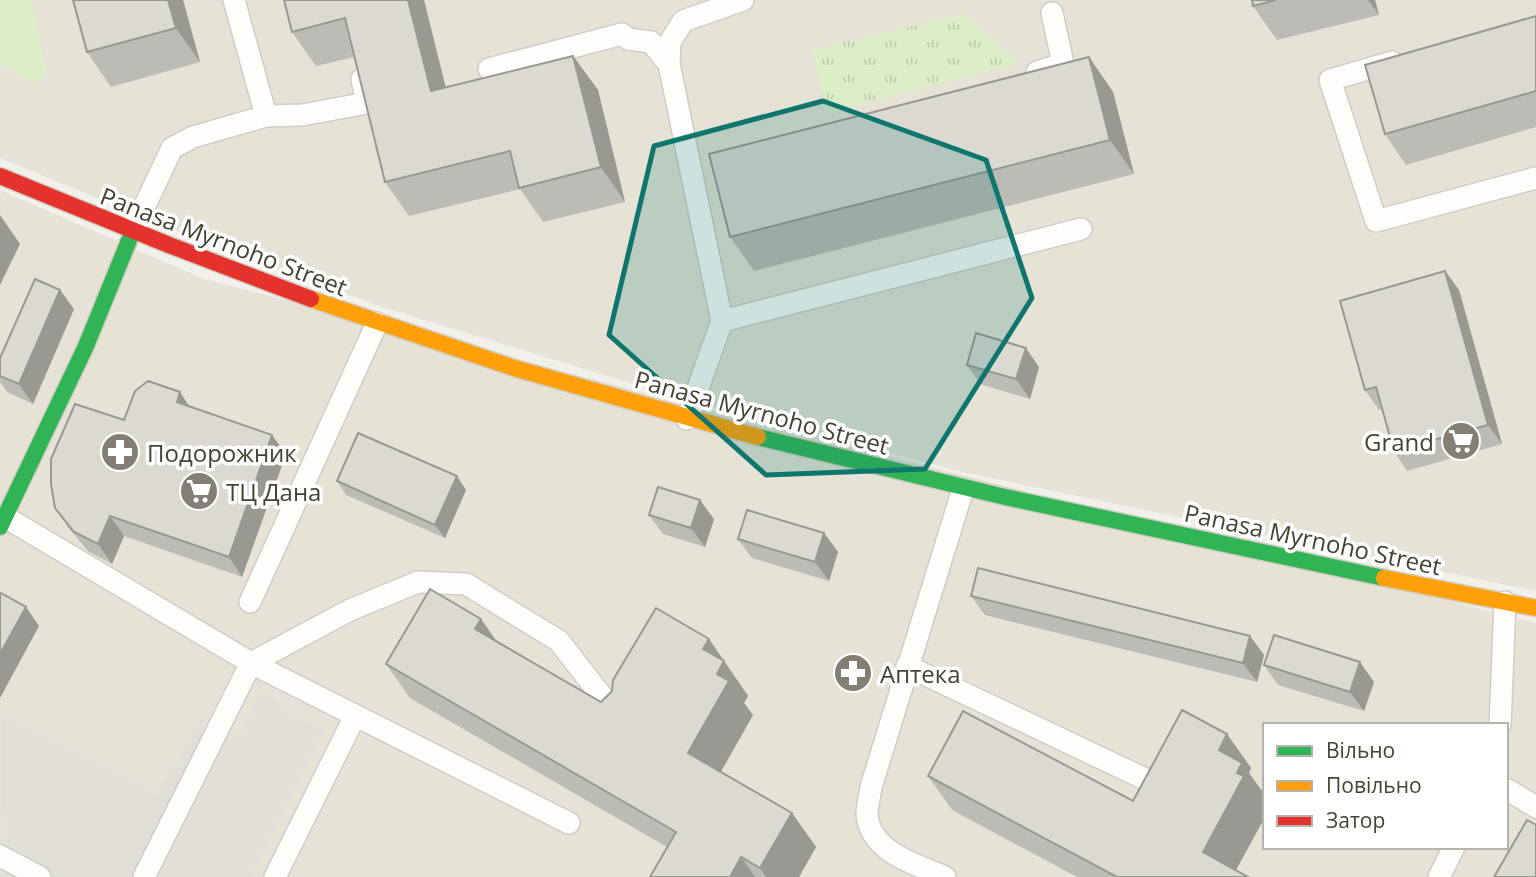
<svg xmlns="http://www.w3.org/2000/svg" width="1536" height="877" font-family="'Open Sans',sans-serif">
<style>
.residential{fill:#e6e2d6;fill-rule:evenodd}
.green{fill:#dceec7}
.park{fill:url(#park-tufts)}
.parking{fill:#e1dfd8}
.lines{fill:none;stroke-linecap:round;stroke-linejoin:round}
.lane-casing{stroke:#d0cdc7;stroke-width:24}
.fast-casing{stroke:#d1cdc0;stroke-width:19}
.slow-casing{stroke:#d1cdc0;stroke-width:19}
.jam-casing{stroke:#d1cdc0;stroke-width:19}
.lane{stroke:#fdfdfc;stroke-width:21}
.fast{stroke:#30b455;stroke-width:16}
.slow{stroke:#ff9f0a;stroke-width:16}
.jam{stroke:#e5322d;stroke-width:16}
.wall{fill:#bcbbb5}
.shaded-wall{fill:#999893}
.building{fill:#dbd9d2;stroke:#999893;stroke-width:2}
.marked{fill:#0f766e;fill-opacity:0.2;stroke:#0f766e;stroke-width:5;stroke-linejoin:round}
.labels{text-anchor:middle;dominant-baseline:central;stroke-width:7;stroke-linejoin:round;paint-order:stroke}
.street-label{font-size:24px;fill:#484234;stroke:#fff}
.poi-label{font-size:24px;fill:#484234;stroke:#fff;text-anchor:start}
</style>
<defs>
<pattern id="park-tufts" width="24" height="20" patternUnits="userSpaceOnUse" patternTransform="scale(1.75)"><rect width="24" height="20" fill="#dceec7"/><path d="M3 7l-1-3M5 7V3M7 7l1-3M15 17l-1-3M17 17v-4M19 17l1-3" fill="none" stroke="#becdac"/></pattern>
</defs>
<rect width="100%" height="100%" fill="#f2f0ea"/>
<g class="residential">
<path d="M0 0H1536V591L967 473 692 402 382 307 216 247 0 158Z"/>
<path d="M0 190 204 279 1536 623V877H0ZM1265 725H1506V847H1265Z"/>
</g>
<path class="green" d="M0 0H31L47 72 36 83 0 64Z"/>
<path class="park" d="M964 14 1020 63 828 113 812 50Z"/>
<path class="parking" d="M260 694 325 730 252 877H0L2 716 158 795 201 719 234 742Z"/>
<g class="lines">
<defs>
<g id="lane">
<path d="M1392 62 1330 80 1376 221 1536 178"/>
<path d="M669 64 670 42 683 21 743 0"/>
<path d="M489 69 622 34 628 39 651 42 669 64 722 321 687 419"/>
<path d="M1037 72 1063 64 1052 13"/>
<path d="M266 116 302 115 367 103 362 79"/>
<path d="M132 233 172 148 193 137 266 116 234 0"/>
<path d="M722 321 1081 229"/>
<path d="M5 517 251 663 569 823"/>
<path d="M250 602 377 323"/>
<path d="M907 666 1162 787"/>
<path d="M1500 725 1505 602"/>
<path d="M1506 789 1536 807"/>
<path d="M0 856 40 877"/>
<path d="M144 877 251 663 350 610 418 582 466 584 559 641 610 707 623 716"/>
<path d="M275 877 355 716"/>
<path d="M945 877C916 864 871 853 867 815 867 806 870 795 871 787L963 489"/>
<path d="M1439 877 1454 847"/>
</g>
<g id="fast">
<path d="M758 437 1005 497 1384 578"/>
<path d="M0 527 86 346 132 233"/>
</g>
<g id="slow">
<path d="M311 299 514 368 758 437"/>
<path d="M1384 578 1536 608"/>
</g>
<path id="jam" d="M0 176 169 245 311 299"/>
</defs>
<use href="#lane" class="lane-casing"/>
<use href="#fast" class="fast-casing"/>
<use href="#slow" class="slow-casing"/>
<use href="#jam" class="jam-casing"/>
<use href="#lane" class="lane"/>
<use href="#fast" class="fast"/>
<use href="#slow" class="slow"/>
<use href="#jam" class="jam"/>
</g>
<g class="wall">
<path d="M183 0 200 62 111 87 87 52Z"/>
<path d="M284 0H424L446 88 573 56 598 90 625 202 543 222 520 189 409 216 385 182 354 57 316 66 292 32Z"/>
<path d="M1252 0H1375L1379 15 1277 40 1253 6Z"/>
<path d="M1536 16V127L1406 165 1385 134Z"/>
<path d="M1089 57 1113 92 1134 174 754 271 730 237Z"/>
<path d="M1445 271 1459 290 1502 444 1407 471 1394 451 1382 409 1379 410 1365 390Z"/>
<path d="M74 309 33 404 7 392 0 382V358Z"/>
<path d="M967 365 1039 367 1030 399 980 384Z"/>
<path d="M190 407 286 454 242 577 124 536 112 564 88 551 68 527 55 508 124 420Z"/>
<path d="M337 481 466 490 445 538 346 495Z"/>
<path d="M649 515 714 519 705 547 663 534Z"/>
<path d="M824 533 838 552 829 581 752 558 738 539Z"/>
<path d="M971 596 1250 636 1264 655 1257 682 985 615Z"/>
<path d="M709 639 748 696 744 703 753 715 721 772 792 813 816 847 799 877H650L667 847 410 698 386 664 498 642 601 702Z"/>
<path d="M1264 665 1374 682 1364 711 1278 685Z"/>
<path d="M1227 734 1251 768 1249 773 1263 804 1265 817 1236 870 1248 877H1077L952 810 928 776 1133 801Z"/>
</g>
<g class="shaded-wall">
<path d="M168 0H183L200 62 176 28Z"/>
<path d="M408 0H424L455 126 431 91Z"/>
<path d="M1368 0H1375L1379 15Z"/>
<path d="M573 56 598 90 625 202 601 167Z"/>
<path d="M1089 57 1113 92 1134 174 1110 140Z"/>
<path d="M0 215 20 244 0 285Z"/>
<path d="M1445 271 1459 290 1502 444 1488 425Z"/>
<path d="M60 290 74 309 33 404 19 384Z"/>
<path d="M1026 348 1039 367 1030 399 1016 379Z"/>
<path d="M180 392 193 412 177 402Z"/>
<path d="M272 435 286 454 242 577 229 557Z"/>
<path d="M457 476 466 490 445 538 435 525Z"/>
<path d="M700 500 714 519 705 547 691 528Z"/>
<path d="M110 516 124 536 112 564 98 544Z"/>
<path d="M824 533 838 552 829 581 815 562Z"/>
<path d="M26 607 39 626 0 698V654Z"/>
<path d="M481 619 505 653 475 629Z"/>
<path d="M1250 636 1264 655 1257 682 1243 663Z"/>
<path d="M709 639 748 696 744 703 753 715 712 787 688 753 717 674 703 649Z"/>
<path d="M1360 662 1374 682 1364 711 1350 692Z"/>
<path d="M1227 734 1251 768 1249 773 1265 795V801L1263 804 1265 807V817L1232 877 1203 852 1219 750Z"/>
<path d="M792 813 816 847 799 877H766L760 868Z"/>
<path d="M741 857 755 877H730Z"/>
</g>
<g class="building">
<path d="M73 0H168L176 28 87 52Z"/>
<path d="M284 0H408L431 91 573 56 601 167 519 188 510 151 385 182 345 18 292 32Z"/>
<path d="M1252 0H1276L1253 6Z"/>
<path d="M1536 16V91L1385 134 1365 65Z"/>
<path d="M1089 57 1110 140 730 237 709 154Z"/>
<path d="M1445 271 1488 425 1394 451 1376 387 1365 390 1340 301Z"/>
<path d="M35 279 60 290 19 384 0 376V358Z"/>
<path d="M976 333 1026 348 1016 379 967 365Z"/>
<path d="M148 381 180 392 177 402 272 435 229 557 110 516 98 544 74 532 55 508 51 484V459L75 404 124 420 135 391Z"/>
<path d="M358 433 457 476 435 525 337 481Z"/>
<path d="M658 487 700 500 691 528 649 515Z"/>
<path d="M747 510 824 533 815 562 738 539Z"/>
<path d="M978 568 1250 636 1243 663 971 596Z"/>
<path d="M430 589 481 619 475 629 601 702 612 691 613 680 656 608 709 639 703 649 724 661 717 674 729 681 688 753 792 813 760 868 741 857 730 877H650L676 832 386 664Z"/>
<path d="M1 593 26 607 0 654V594Z"/>
<path d="M1274 635 1360 662 1350 692 1264 665Z"/>
<path d="M1182 710 1227 734 1219 750 1242 763 1237 773 1244 776 1203 852 1248 877H1117L928 776 963 711 1133 801Z"/>
<path d="M1527 820 1536 825V877H1494Z"/>
</g>
<path class="marked" d="M823 101 986 160 1032 298 925 469 766 475 609 335 654 146Z"/>
<defs>
<symbol id="supermarket-disc" viewBox="-11 -11 22 22"><circle r="9.5" fill="#847f74" stroke="#fff"/><path d="M-6-5.5h2.5l.6 2H6L4.5 2H-2.5L-4.4-4H-6ZM-1.5 3.2a1.3 1.3 0 1 0 .1 0ZM3 3.2a1.3 1.3 0 1 0 .1 0Z" fill="#fff"/></symbol>
<symbol id="pharmacy-disc" viewBox="-11 -11 22 22"><circle r="9.5" fill="#847f74" stroke="#fff"/><path d="M-2-6h4v4h4v4h-4v4h-4v-4h-4v-4h4Z" fill="#fff"/></symbol>
</defs>
<g fill-rule="evenodd">
<use href="#supermarket-disc" x="1439" y="419" width="44" height="44"/>
<use href="#pharmacy-disc" x="98" y="430" width="44" height="44"/>
<use href="#supermarket-disc" x="177" y="469" width="44" height="44"/>
<use href="#pharmacy-disc" x="831" y="651" width="44" height="44"/>
</g>
<g class="labels">
<g class="street-label">
<text transform="translate(224 241) rotate(21)">Panasa Myrnoho Street</text>
<text transform="translate(762 412) rotate(15)">Panasa Myrnoho Street</text>
<text transform="translate(1313 539) rotate(12)">Panasa Myrnoho Street</text>
</g>
<g class="poi-label">
<text x="1434" y="441" text-anchor="end">Grand</text>
<text x="147" y="452">Подорожник</text>
<text x="226" y="491">ТЦ Дана</text>
<text x="880" y="673">Аптека</text>
</g>
</g>
<rect x="1263" y="723" width="245" height="126" fill="#ffffff" stroke="#b6b3ae" stroke-width="2"/>
<rect x="1277" y="746" width="35" height="10" fill="#30b455" stroke="#b6b3ae" stroke-width="2"/>
<text x="1326" y="758" font-size="21" fill="#484234">Вільно</text>
<rect x="1277" y="781" width="35" height="10" fill="#ff9f0a" stroke="#b6b3ae" stroke-width="2"/>
<text x="1326" y="793" font-size="21" fill="#484234">Повільно</text>
<rect x="1277" y="816" width="35" height="10" fill="#e5322d" stroke="#b6b3ae" stroke-width="2"/>
<text x="1326" y="828" font-size="21" fill="#484234">Затор</text>
</svg>
